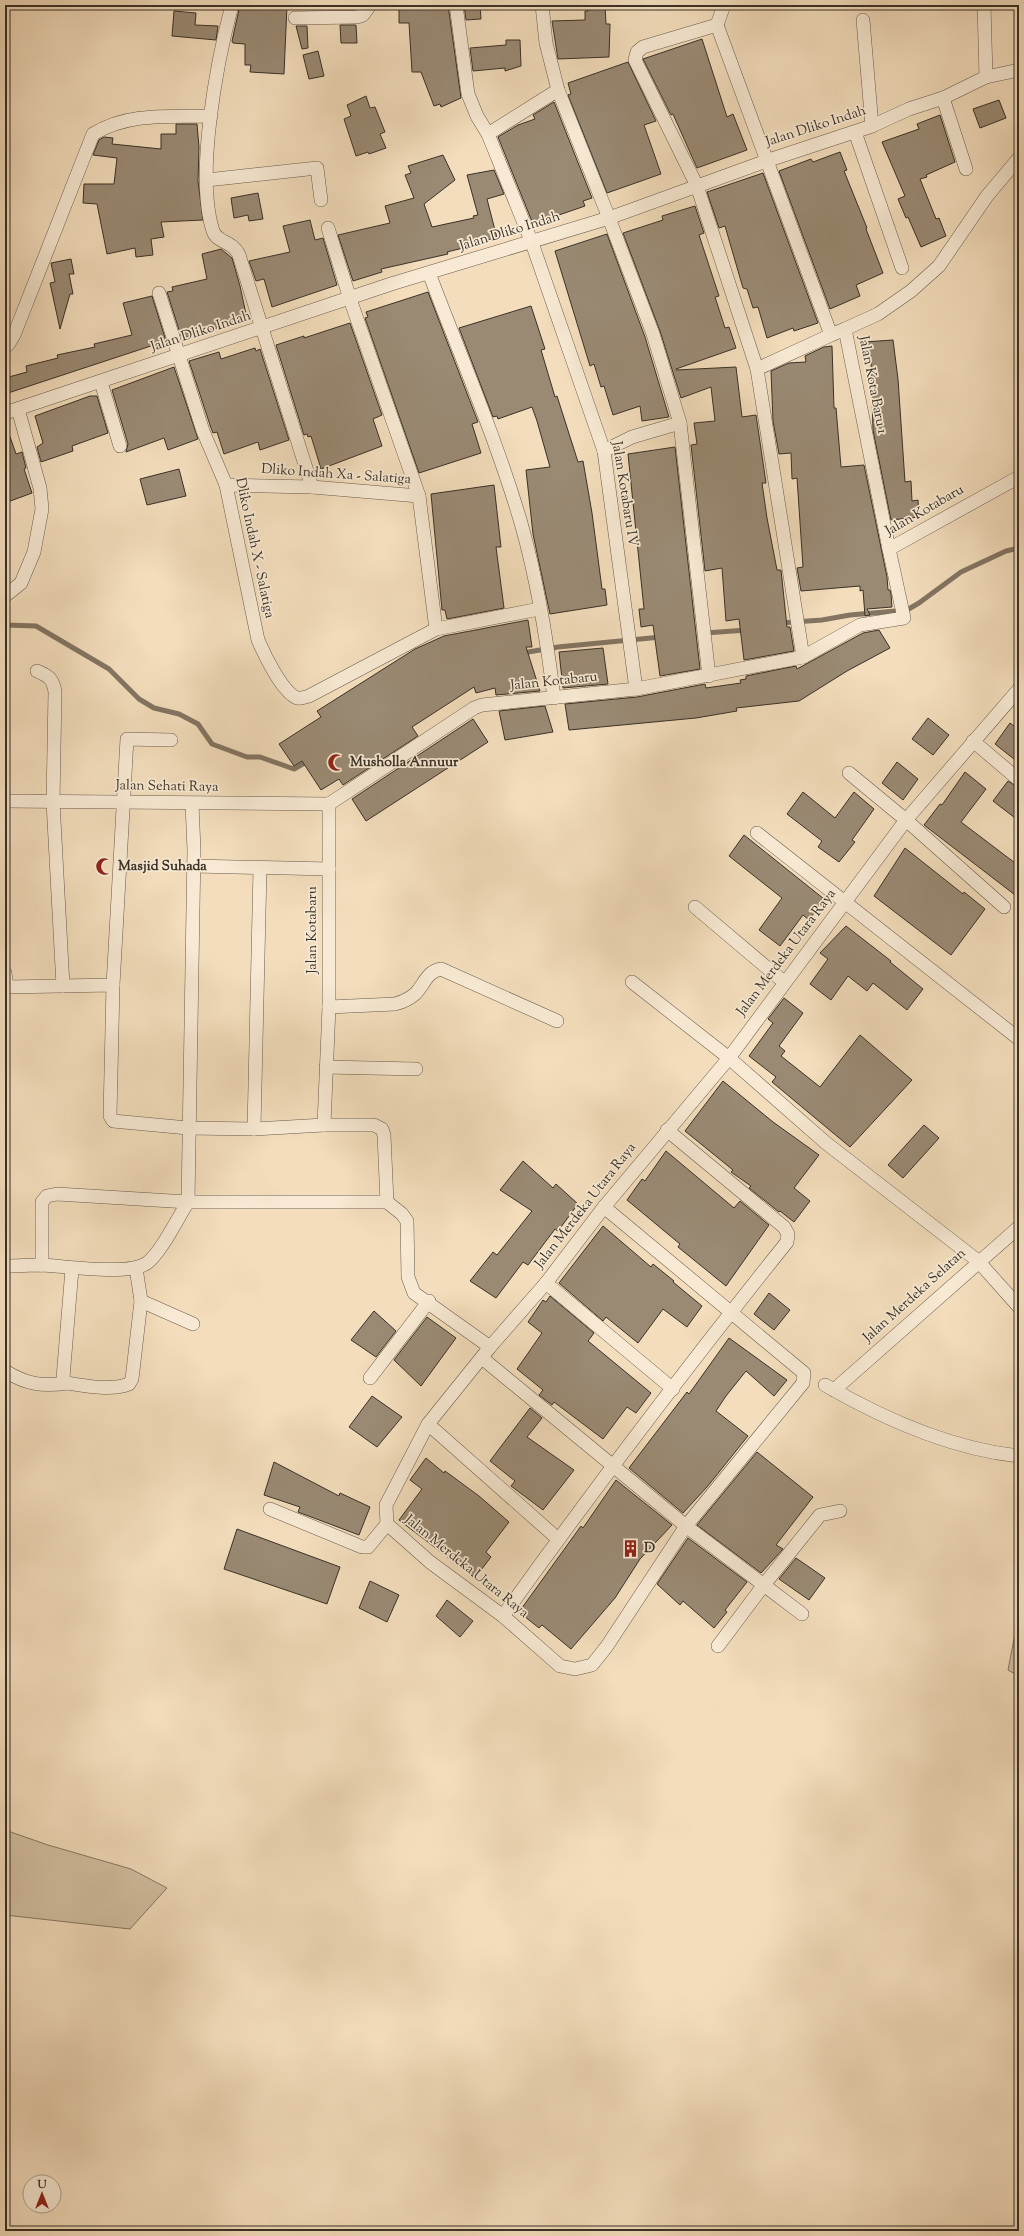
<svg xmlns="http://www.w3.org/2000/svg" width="1024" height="2236" font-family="'Sorts Mill Goudy',serif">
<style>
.green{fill:#d3c0a3;stroke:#867865}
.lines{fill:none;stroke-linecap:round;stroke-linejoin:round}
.stream{stroke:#837562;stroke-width:5}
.building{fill:#9a8a74;stroke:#393127}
.street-casing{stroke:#685c4c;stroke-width:14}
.street{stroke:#f7e9d3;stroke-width:13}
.labels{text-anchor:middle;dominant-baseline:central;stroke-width:3.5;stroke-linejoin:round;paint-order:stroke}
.street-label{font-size:14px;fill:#393127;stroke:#f7e9d3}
.poi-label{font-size:14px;font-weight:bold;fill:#393127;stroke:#f7e9d3;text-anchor:start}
</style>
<rect width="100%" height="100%" fill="#f3ddbc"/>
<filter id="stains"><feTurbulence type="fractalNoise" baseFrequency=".005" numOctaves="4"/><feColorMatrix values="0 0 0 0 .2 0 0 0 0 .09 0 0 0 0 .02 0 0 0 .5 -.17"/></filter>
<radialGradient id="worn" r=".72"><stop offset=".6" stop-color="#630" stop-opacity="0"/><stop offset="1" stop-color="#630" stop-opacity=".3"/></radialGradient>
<g class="green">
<path d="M1019 1613V1676L1008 1670Z"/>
<path d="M5 1830 48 1845 131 1869 167 1888 130 1929 5 1915Z"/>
</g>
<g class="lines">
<g class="stream">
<path d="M780 623 822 620 850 615 907 610 919 603 961 572 1006 551 1019 548"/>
<path d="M5 625 36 626 109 669 139 699 154 708 179 714 198 724 212 744 247 757H260L294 769 308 761"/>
<path d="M705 633 747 630"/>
<path d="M522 653 558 647 661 637"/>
</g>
</g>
<g class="building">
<path d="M240 5H287L284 74 250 72 251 65H245V44L233 43 232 41Z"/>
<path d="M399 5H448L461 98 441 107 440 104 434 106 421 72H412L409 23H399Z"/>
<path d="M464 5H480L481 19 466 20Z"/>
<path d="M588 5H605L606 24H610L609 57 558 59 552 21 585 20V11H588Z"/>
<path d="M174 11 196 13 195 25 218 26 216 40 172 36Z"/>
<path d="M340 25H356L357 43H341Z"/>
<path d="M296 26H307L308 48 302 49Z"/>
<path d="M702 39 727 117 733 114 747 150 697 168 673 114 671 115 643 59Z"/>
<path d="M506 40H520L521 66 505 71V68L473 71 470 48 506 45Z"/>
<path d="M318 51 324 76 309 79 303 55Z"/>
<path d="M628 62 656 121 644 125 661 174 607 193 568 95 571 94 568 83Z"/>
<path d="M366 96 370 108 375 107 385 132 380 134 386 148 369 154 368 152 356 156 344 119 351 116 347 105Z"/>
<path d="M999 100 1006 118 980 128 973 109Z"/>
<path d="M554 102 592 198 583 201 585 206 533 224 498 137 518 125 535 119 533 115Z"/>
<path d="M940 115 955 162 926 175 927 177 920 179 936 219 939 218 946 236 921 247 908 217 906 218 898 199 905 196 882 142 919 129 917 124Z"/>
<path d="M176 124H197L199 147 198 181 203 220 161 222 164 237 151 239 153 255 136 257 135 248 107 254 97 204 83 203 84 184H114L117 158 93 155 99 140 104 137 113 138 112 144 161 149V134H176Z"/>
<path d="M840 152 847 170 844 171 867 228 866 229 883 273 856 285 860 296 830 309 779 171 811 159 813 162Z"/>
<path d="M443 155 455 180 424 204 432 227 474 218 473 216 478 215 467 175 494 170 504 194 487 199 497 238 470 244 471 246 447 252 448 254 381 269 382 272 353 281 338 235 390 223 385 206 414 198 405 175 411 173 408 166Z"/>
<path d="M763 173 818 323 794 331 793 328 767 338 758 307 753 308 747 289 743 288 725 226 719 228 707 192Z"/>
<path d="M258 193 263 219 249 221 248 215 234 218 231 198Z"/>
<path d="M695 206 704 233 699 235 719 296 715 297 725 328 729 327 736 348 676 369V370L736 367 742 417 756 415 766 483H762L767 518 777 570H781L787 627H790L794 651 744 660 739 619 726 621 722 568 705 571 691 445 697 444 694 423 715 421 711 387 681 398 660 331 623 233 663 220 662 216Z"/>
<path d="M310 220 315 240 323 238 337 285 272 307 264 279 256 281 249 261 290 252 283 226Z"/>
<path d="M607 234 645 337 669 417 642 421 640 406 613 415 604 386 601 387 594 364 590 366 555 251Z"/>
<path d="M221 249 232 258 240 286 247 319 184 338V335L181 336 167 292 173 291 172 287 207 279 202 254Z"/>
<path d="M71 259 74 274H69L73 294H70L60 329 50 283 55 282 51 263Z"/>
<path d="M428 292 478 422 472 424 481 453 419 473 365 318 368 317 366 312Z"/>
<path d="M152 296 166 341 5 394V378L27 372 26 366 58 358 57 355 95 347 94 344 132 335 123 303Z"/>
<path d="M531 306 545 349 541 350 555 397 557 396 578 462 583 461 592 513 602 589H605L607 605 550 614 533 534 526 470 550 467 537 421 532 407 498 419 497 416 493 417 459 328Z"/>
<path d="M350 323 382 415 373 419 382 446 321 469 311 436 308 437 307 434 304 435 276 345 304 336V338Z"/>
<path d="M893 340 898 379 905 482 911 481 912 501 918 500 919 517 891 520 873 430 871 360H865L864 342Z"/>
<path d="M832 346 834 408H836L841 467 864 465 887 577 888 590H890L891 594 892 607 867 609 870 615 865 616 863 590 860 591V586L801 591 797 568 803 567 797 478 792 479 791 453 779 454 773 421 771 371 789 363 806 362 805 356 824 347Z"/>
<path d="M255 348 256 351 260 349 289 440 260 450 258 442 224 454 217 432 213 433 211 428 189 361 219 352 221 359Z"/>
<path d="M174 367 198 439 168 450 164 438 126 452 128 444 112 390Z"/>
<path d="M90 396H97L108 433 72 446 73 451 41 462 37 447 43 443 35 416Z"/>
<path d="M7 428 16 454 22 452 26 468 24 469 32 493 5 503V429Z"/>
<path d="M675 447 700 669 660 676 653 625 641 627 639 609H644L628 454Z"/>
<path d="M179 469 186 496 147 505 140 479Z"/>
<path d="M494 485 501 547H496L504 608 447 619 445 610H442L431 494Z"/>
<path d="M528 620 532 647H526L540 691 496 695 495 688 476 693 474 687 412 727 418 736 343 785 339 779 321 790 302 761 294 766 279 744 321 717 317 711 415 649 444 636Z"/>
<path d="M879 630 890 648 847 671 799 701 736 708 737 711 696 718 569 730 565 704 637 697 705 684 706 688 741 683 740 680 746 679V676L796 666 797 669 863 633Z"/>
<path d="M603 648 608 684 563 688 559 652Z"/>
<path d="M545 706 553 732 505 740 499 711Z"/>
<path d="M928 718 949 735 933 755 912 739Z"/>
<path d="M473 719 488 742 366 821 352 799Z"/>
<path d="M1010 723 1019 730V763L995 744Z"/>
<path d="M897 762 918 779 903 800 882 783Z"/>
<path d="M965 772 986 789 961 822 1019 866V898L924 825 940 804 942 805Z"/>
<path d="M1008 781 1019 788V821L993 801Z"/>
<path d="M803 792 835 818 854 792 874 809 852 840 855 842 839 862 818 847 822 841 787 814Z"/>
<path d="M744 835 824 899 809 920 803 915 780 946 759 930 782 898 729 856Z"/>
<path d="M905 848 963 894 964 892 985 909 951 955 874 896Z"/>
<path d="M846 926 891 961 890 962 923 989 907 1010 873 983 867 991 848 976 831 1000 810 984 828 959 820 953Z"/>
<path d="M784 998 803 1013 779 1046 785 1051 781 1056 820 1087 860 1035 912 1080 850 1147 772 1082 776 1077 749 1056 773 1023 768 1019Z"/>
<path d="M723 1081 773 1122 819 1155 794 1188 810 1201 794 1222 780 1211 779 1212 749 1188 751 1186 731 1172 733 1170 685 1131Z"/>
<path d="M924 1125 939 1138 903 1178 888 1165Z"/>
<path d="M666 1151 734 1208 740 1201 769 1225 726 1286 678 1247 680 1244 627 1200 642 1179 645 1181Z"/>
<path d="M523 1161 553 1188 556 1184 578 1204 558 1231 555 1229 528 1265 523 1262 496 1298 470 1281 493 1252 497 1255 532 1211 500 1190Z"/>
<path d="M603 1226 651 1267 653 1264 674 1281 673 1282 702 1306 687 1327 663 1309 638 1343 606 1317 603 1321 559 1283Z"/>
<path d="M769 1293 790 1310 774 1330 754 1314Z"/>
<path d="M550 1296 594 1333 588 1341 651 1393 636 1413 627 1407 603 1439 554 1402 552 1405 539 1395 543 1390 517 1369 542 1333 528 1322 543 1300 546 1302Z"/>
<path d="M374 1311 396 1331 376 1357 351 1340Z"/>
<path d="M427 1317 456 1338 421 1386 394 1360Z"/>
<path d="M729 1338 787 1380 774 1396 746 1371 726 1396 716 1411 748 1436 707 1487 683 1513 629 1468 687 1392 689 1394Z"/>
<path d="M372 1396 402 1417 377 1447 349 1427Z"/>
<path d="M530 1408 542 1418 527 1437 574 1470 543 1510 511 1486 515 1481 490 1461Z"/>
<path d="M757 1452 813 1497 776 1545 783 1549 761 1573 697 1525Z"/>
<path d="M426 1458 444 1473 445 1471 479 1496 509 1522 486 1552 491 1557 475 1578 399 1520 422 1489 410 1480Z"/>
<path d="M274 1462 339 1496 340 1493 370 1507 359 1535 298 1512 300 1507 264 1495Z"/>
<path d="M616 1480 672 1525 640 1559 615 1598 571 1649 542 1625 539 1628 519 1612 581 1526 583 1528Z"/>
<path d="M237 1529 340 1567 327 1604 224 1569Z"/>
<path d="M688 1538 747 1582 725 1610 727 1612 714 1628 683 1601 680 1605 657 1584Z"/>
<path d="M796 1558 825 1578 809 1600 779 1579Z"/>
<path d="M370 1581 399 1595 387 1622 359 1608Z"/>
<path d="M447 1600 473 1621 460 1637 436 1616Z"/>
</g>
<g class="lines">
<defs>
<g id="street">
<path d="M232 5C217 61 195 176 213 231 217 243 233 241 239 255L312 487"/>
<path d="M456 5 468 94 477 116 488 134 532 243 604 451 636 689"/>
<path d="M542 5 546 43 558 90 609 218 653 334 680 423 709 676"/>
<path d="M984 5 986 77"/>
<path d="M295 18 357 17 363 15 370 5"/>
<path d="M863 20 872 126"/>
<path d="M717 25 724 5"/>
<path d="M943 98 966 169"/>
<path d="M855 132 902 268"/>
<path d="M488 134 558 90"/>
<path d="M207 180 317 168 321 200"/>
<path d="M328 228 350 299 419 496 436 629"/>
<path d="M429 273C460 355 496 438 521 523 537 579 547 640 554 698"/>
<path d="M159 293 203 431 226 485 258 640C264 654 282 692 297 698 301 699 305 697 309 696L436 629 539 609"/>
<path d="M845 329 878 314 911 291 939 266 987 196 1019 158"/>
<path d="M5 346 8 345 14 335 93 134C129 112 171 117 211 116"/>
<path d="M757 369 831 335"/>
<path d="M101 382 120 446"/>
<path d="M5 413 391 284 609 218 766 161 872 126 909 109 943 98 986 77 1019 70"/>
<path d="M604 451 632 437 680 423"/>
<path d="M226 485 312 487 419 496"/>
<path d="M5 596 21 583 34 552 42 509 40 488 18 409"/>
<path d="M803 657 757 369 697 186 635 60 637 52 643 47 717 25 831 335 845 329 889 549"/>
<path d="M37 671C49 676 53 679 55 692L53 802 63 986"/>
<path d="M973 741 1019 780"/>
<path d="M849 773 906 820 1004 907"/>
<path d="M5 801 329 804"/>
<path d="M757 833 1019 1039"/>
<path d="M194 866 329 869"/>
<path d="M695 907 784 982"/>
<path d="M5 973 7 987 113 985 110 1116 113 1121 188 1128 254 1129 324 1125H374L382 1129 384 1135 387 1202"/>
<path d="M632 982 729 1058 826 1143 978 1261 1019 1307"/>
<path d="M113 985 127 739 171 740"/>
<path d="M329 1007 395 1004C403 1002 409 999 415 994 424 985 427 971 441 969L557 1021"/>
<path d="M326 1067 416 1069"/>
<path d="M324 1125 329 1007V804L474 708 482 705 636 689 803 657 860 625 904 618 889 549 1019 477"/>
<path d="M254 1129 260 869"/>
<path d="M604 1207 804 1373 803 1383 686 1526 802 1614"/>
<path d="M42 1265V1202L47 1196 57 1194 188 1202 194 850 192 804"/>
<path d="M5 1266C17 1266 30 1265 42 1265 65 1266 129 1276 147 1263 162 1251 177 1219 188 1202H387L402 1214 407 1221 408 1277 414 1293 490 1347"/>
<path d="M72 1269 63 1378 67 1383C85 1386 112 1391 129 1384L132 1379 141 1301 136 1268"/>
<path d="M546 1283 673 1389"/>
<path d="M141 1301 193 1324"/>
<path d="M482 1358 686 1526 607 1646 592 1665 575 1669 560 1666 503 1616 430 1562 387 1524 386 1505 428 1424 490 1347 546 1283 604 1207 729 1058 906 820 1019 689"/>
<path d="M5 1371C26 1384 42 1387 67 1383"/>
<path d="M370 1378 429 1301"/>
<path d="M825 1385C882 1418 952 1449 1019 1456"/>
<path d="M834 1390 1019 1227"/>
<path d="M428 1424 558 1539"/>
<path d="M270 1509 362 1547H368L387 1524"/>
<path d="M503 1616C594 1489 689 1364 787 1242L788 1234 784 1227 667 1130"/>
<path d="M718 1646 763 1586 820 1515 840 1511"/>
</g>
</defs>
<use href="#street" class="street-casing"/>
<use href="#street" class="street"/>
</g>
<defs>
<symbol id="mosque-bare" viewBox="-9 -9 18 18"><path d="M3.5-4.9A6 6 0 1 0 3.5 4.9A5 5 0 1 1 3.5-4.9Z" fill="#8f2418" stroke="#f7e9d3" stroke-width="2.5" paint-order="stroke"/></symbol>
<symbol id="building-bare" viewBox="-9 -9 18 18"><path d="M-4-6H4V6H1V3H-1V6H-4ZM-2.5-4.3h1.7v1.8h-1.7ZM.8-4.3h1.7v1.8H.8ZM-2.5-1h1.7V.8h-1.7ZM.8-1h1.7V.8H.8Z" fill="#8f2418" stroke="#f7e9d3" stroke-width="2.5" paint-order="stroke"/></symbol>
</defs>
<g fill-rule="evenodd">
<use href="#mosque-bare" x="324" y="750" width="25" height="25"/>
<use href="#mosque-bare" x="92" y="854" width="25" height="25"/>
<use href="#building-bare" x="618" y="1536" width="25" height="25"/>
</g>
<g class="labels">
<g class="street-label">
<text transform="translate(816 127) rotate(-18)">Jalan Dliko Indah</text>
<text transform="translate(510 232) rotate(-17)">Jalan Dliko Indah</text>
<text transform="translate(201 332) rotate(-18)">Jalan Dliko Indah</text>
<text transform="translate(872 385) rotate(79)">Jalan Kota Baru 1</text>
<text transform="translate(336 475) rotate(4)">Dliko Indah Xa - Salatiga</text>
<text transform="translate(624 494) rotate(81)">Jalan Kotabaru IV</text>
<text transform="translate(925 511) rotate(-30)">Jalan Kotabaru</text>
<text transform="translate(254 548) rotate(78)">Dliko Indah X - Salatiga</text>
<text transform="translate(554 682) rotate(-6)">Jalan Kotabaru</text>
<text transform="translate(167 787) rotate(1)">Jalan Sehati Raya</text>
<text transform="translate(313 930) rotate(-90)">Jalan Kotabaru</text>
<text transform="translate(787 953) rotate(-53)">Jalan Merdeka Utara Raya</text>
<text transform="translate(586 1206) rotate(-52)">Jalan Merdeka Utara Raya</text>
<text transform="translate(915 1296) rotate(-42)">Jalan Merdeka Selatan</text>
<text transform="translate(466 1567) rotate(39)">Jalan Merdeka Utara Raya</text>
</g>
<g class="poi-label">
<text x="350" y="763">Musholla Annuur</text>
<text x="118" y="867">Masjid Suhada</text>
<text x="644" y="1549">D</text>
</g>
</g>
<rect width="1024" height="2236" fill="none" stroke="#f3ddbc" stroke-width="20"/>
<rect x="6" y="6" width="1012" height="2224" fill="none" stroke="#393127" stroke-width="2"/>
<rect x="10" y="10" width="1004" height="2216" fill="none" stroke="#393127"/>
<g transform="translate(42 2194)"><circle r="19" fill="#f7e9d3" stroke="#ab9f8e"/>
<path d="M0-3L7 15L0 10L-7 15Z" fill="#8f2418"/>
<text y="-6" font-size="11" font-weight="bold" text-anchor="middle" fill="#393127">U</text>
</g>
<rect width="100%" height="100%" filter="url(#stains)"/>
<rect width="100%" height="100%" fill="url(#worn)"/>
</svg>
